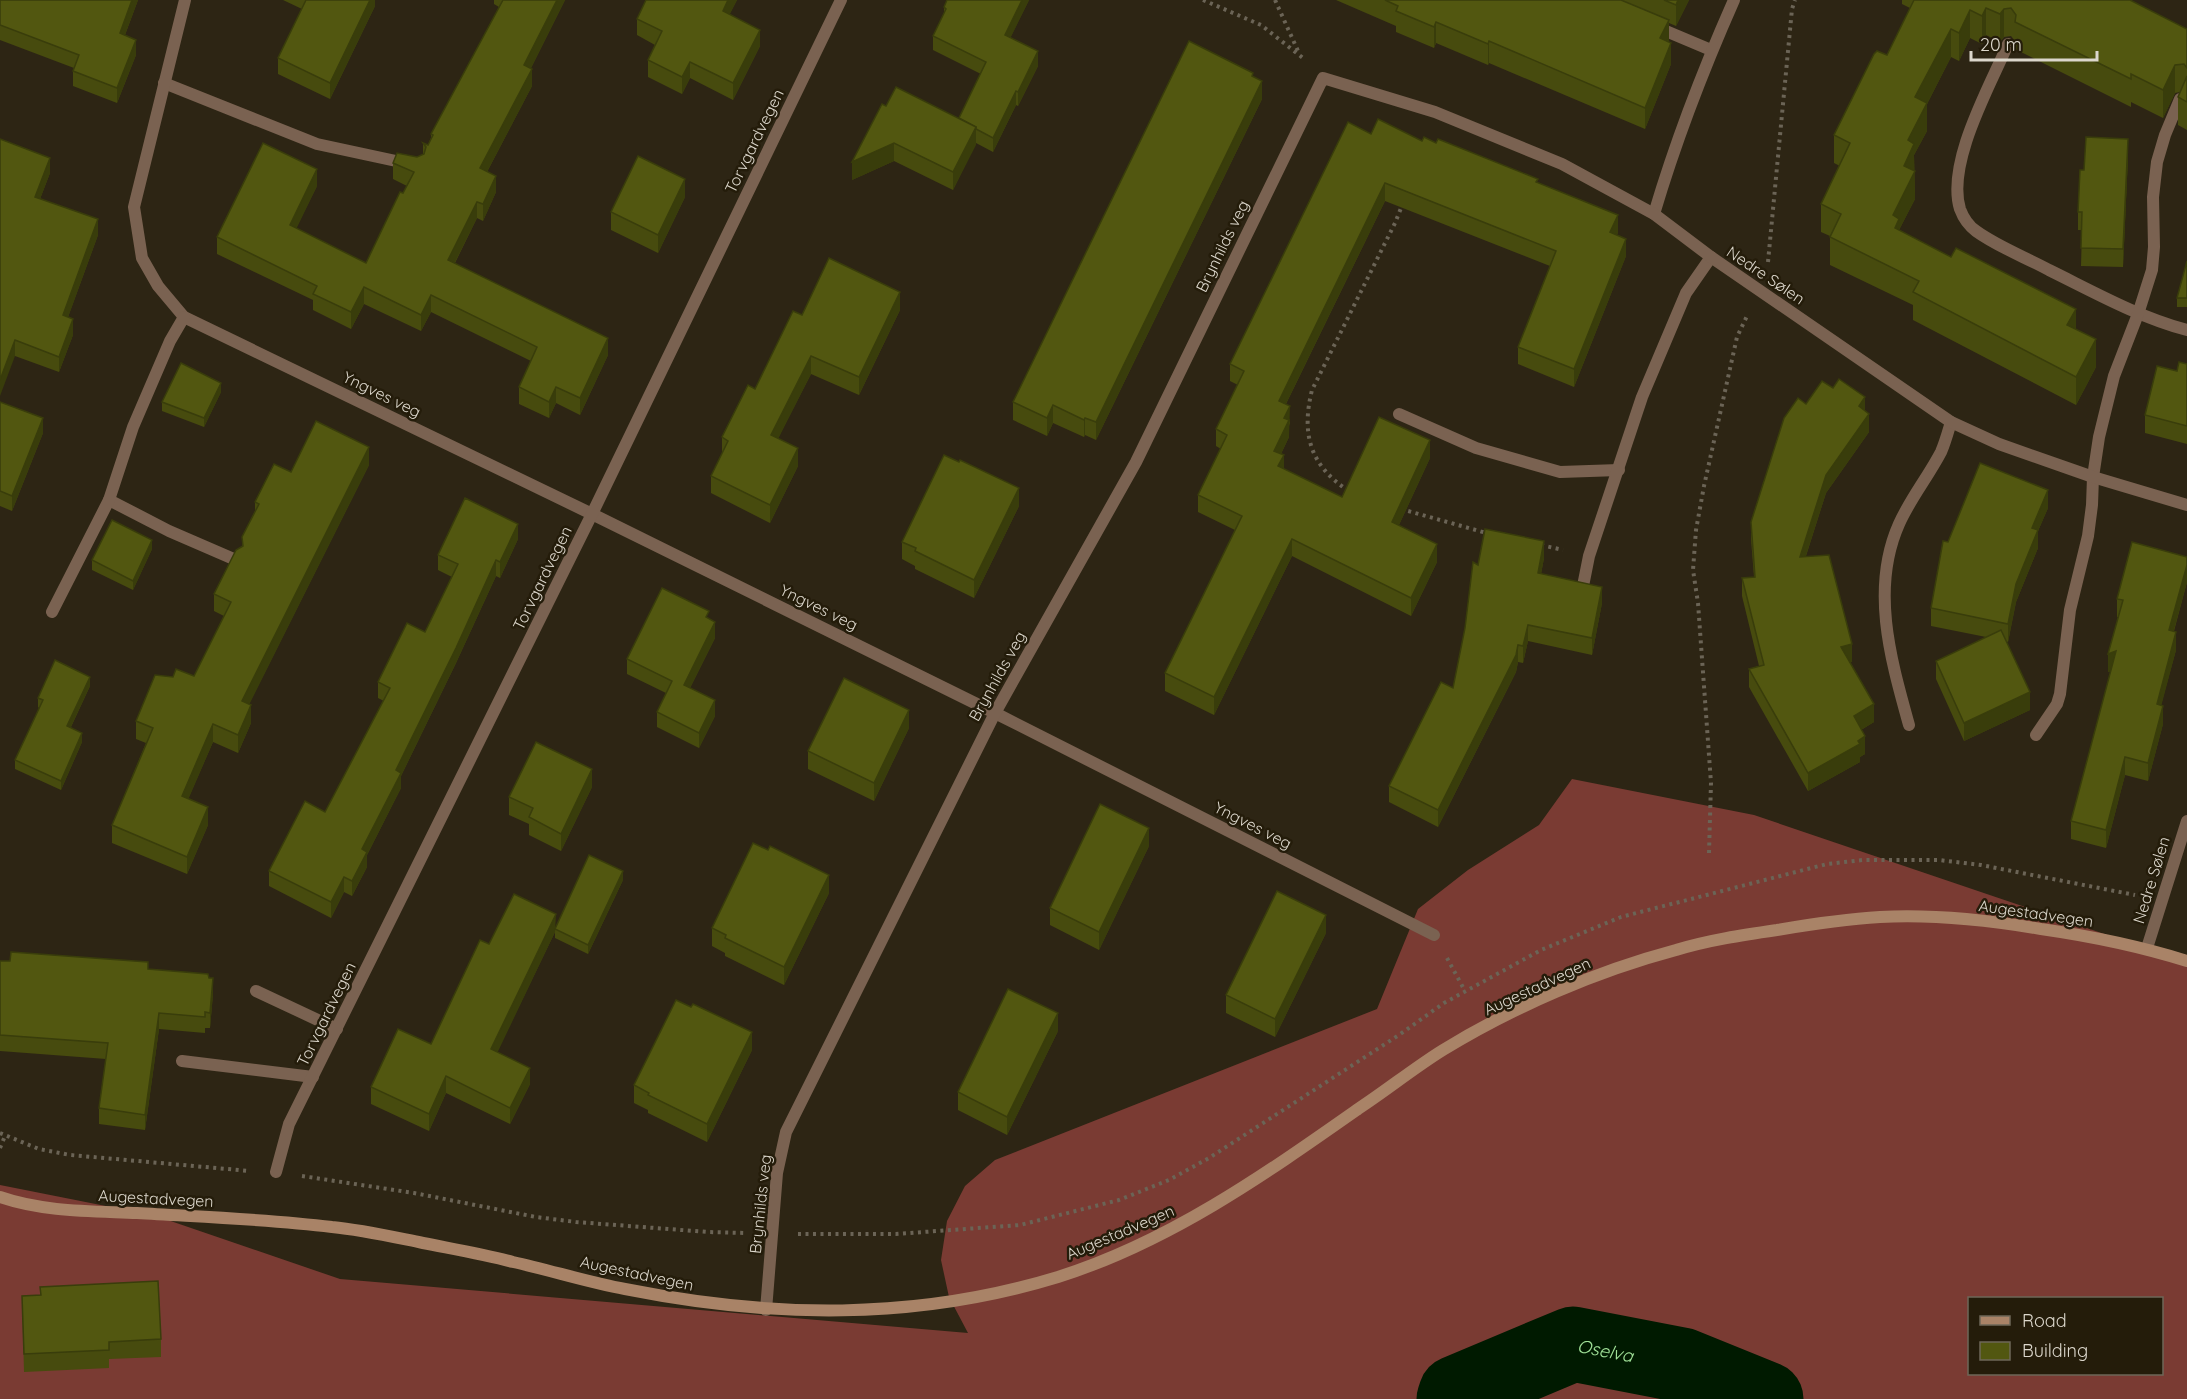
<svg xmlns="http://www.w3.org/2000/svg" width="2187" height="1399" font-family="Quicksand,sans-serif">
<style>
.forest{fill:#7a3b33;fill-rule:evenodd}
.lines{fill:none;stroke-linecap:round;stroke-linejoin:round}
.river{stroke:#001a00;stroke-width:75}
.path{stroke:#6b6456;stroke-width:4;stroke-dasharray:3 4.5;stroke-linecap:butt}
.service{stroke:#7a6251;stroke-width:12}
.minor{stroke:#7a6251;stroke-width:12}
.secondary{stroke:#a98367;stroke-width:12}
.wall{fill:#474b0e}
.shaded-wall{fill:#393d0b}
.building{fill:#525710;stroke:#393d0b;stroke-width:1.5}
.labels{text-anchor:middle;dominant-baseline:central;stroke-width:5;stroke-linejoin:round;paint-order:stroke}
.street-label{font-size:16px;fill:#dcd7cc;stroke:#241c0a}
.water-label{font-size:18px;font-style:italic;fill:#a1e399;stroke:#241c0a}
</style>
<rect width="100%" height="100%" fill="#2d2514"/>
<path class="forest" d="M1572 779 1754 815 2187 962V1399H0V1185L156 1216 340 1279 968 1333 949 1297 941 1260 947 1221 965 1186 995 1160 1377 1009 1418 909 1468 870 1539 825ZM1970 1298H2162V1374H1970Z"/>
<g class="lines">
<path class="river" id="s1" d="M1454 1399 1456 1393 1573 1344 1682 1365 1766 1399"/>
<g class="path">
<path d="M1203 0 1261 25 1303 58"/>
<path d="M1275 0 1298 51"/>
<path d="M1768 262 1792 9 1795 0"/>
<path d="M1349 491C1310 466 1301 434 1312 390L1395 223 1403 203"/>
<path d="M1401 509 1490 534"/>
<path d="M1541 545 1563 550"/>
<path d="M1709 853 1711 783 1698 603 1693 570 1696 530 1704 486 1737 337 1747 316"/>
<path d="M1447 958 1465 991"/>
<path d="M0 1133 39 1149 70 1155 250 1171"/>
<path d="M0 1148 5 1136"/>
<path d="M302 1176 414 1193 536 1217 576 1222 708 1232 746 1233"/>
<path d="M798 1234H896L1020 1225 1119 1200 1169 1180 1209 1158 1399 1035 1444 1003 1541 950 1621 917 1827 864 1863 860H1939L1981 865 2135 895"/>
</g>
<g class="service">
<path d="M1654 26 1711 50"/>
<path d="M2008 44C1990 86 1946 163 1960 209 1963 217 1969 226 1976 231 1998 247 2025 257 2049 270 2094 292 2138 317 2187 330"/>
<path d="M164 83 317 144 410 164"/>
<path d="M1654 214C1676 140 1703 70 1734 0"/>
<path d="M1399 414 1476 448 1560 472 1619 470"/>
<path d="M109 500 169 531 236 560"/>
<path d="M1909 725C1891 660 1870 589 1899 524 1910 499 1928 477 1941 452 1945 443 1948 432 1951 422"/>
<path d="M2036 735 2057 704 2060 694 2070 610 2088 536 2092 505 2093 477 2099 437 2114 376 2138 314 2152 270 2154 247 2153 197 2157 162 2165 135 2180 99"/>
<path d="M256 991 337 1029"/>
<path d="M182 1061 313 1077"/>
</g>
<g class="minor">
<path d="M185 0 134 207 142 258 158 286 184 317 592 514 995 713 1434 935"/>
<path d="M1583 586 1589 556 1642 397 1686 293 1711 257"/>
<path d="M52 612 109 500 133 427 170 341 184 317"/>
<path d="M2147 948 2187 821"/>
<path d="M276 1172 289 1124 592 514 841 0"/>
<path d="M766 1310 777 1173 786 1132 995 713 1136 462 1323 78 1435 112 1562 164 1654 214 1711 257 1951 422 1999 444 2093 477 2187 505"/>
</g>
<path class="secondary" d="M0 1197C43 1212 91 1211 137 1213 202 1217 267 1219 332 1227 363 1230 393 1237 423 1243 453 1249 483 1254 513 1262 550 1270 587 1282 625 1289 771 1318 914 1321 1058 1277 1169 1242 1264 1175 1358 1109 1387 1090 1414 1068 1443 1050 1513 1007 1597 971 1676 950 1709 940 1743 935 1777 930 1812 924 1846 919 1880 917 1934 914 1988 920 2041 929 2090 936 2139 946 2187 961"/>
</g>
<g class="wall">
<path d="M0 0H138L125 35 136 55 117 103 73 86V71L74 68 0 40Z"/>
<path d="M283 0H375V6L330 99 278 74V58L302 9Z"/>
<path d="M494 0H565L531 68 532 86 487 172 496 192 483 221 477 218 455 263 608 355 580 415 556 403 549 418 519 404V387L531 361 431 312 421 331 364 304 351 329 313 310V300L217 254V237L317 186 296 228 366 263 407 186 393 179V163L417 157 423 155V143L428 145 431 138V134L499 7 494 4Z"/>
<path d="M646 0H737L729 15 760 46 733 100 690 78 682 94 648 77V60L655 45 637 35V19Z"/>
<path d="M1029 0 1010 38 1038 66 1018 106 1016 105 993 152 976 143 953 190 894 161 852 180 886 106 959 118 981 74 933 50V36L944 15V7Z"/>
<path d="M1336 0H1689L1676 26 1669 23V41L1671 64 1645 129 1489 63 1488 65 1436 43 1434 48 1396 32V26Z"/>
<path d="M1902 0H2130L2187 29V130L2178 125V97L2180 92 2175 93 2163 118 2131 102V107L2015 49V41L2011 36 2004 37 2000 42 1986 35 1982 44 1970 38 1959 61 1951 57 1927 104V131L1914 155 1915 199 1899 230 2076 329 2096 367 2076 405 1913 320V305L1830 265V236L1821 232V204L1840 166 1834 163V135L1887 55 1910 8 1902 4Z"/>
<path d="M1253 77 1262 99 1096 440 1085 435 1084 437 1053 423 1047 436 1013 420V402Z"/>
<path d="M1371 134 1422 141 1538 183 1618 232 1617 235 1626 256 1574 387 1518 364V347L1550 266 1385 201 1286 404 1290 423 1289 426V437L1281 454 1284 469 1342 497 1430 458 1399 525 1437 562 1411 616 1292 556 1214 715 1165 691V673L1235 530 1198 512V495L1221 449 1216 446V429L1238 385 1230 381V364Z"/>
<path d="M0 139 50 173 40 199 98 235 68 317 73 335 59 372 15 356Z"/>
<path d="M2128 157 2123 267 2081 266 2082 230H2078V212L2084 170Z"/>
<path d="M685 197 658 253 611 230V212Z"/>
<path d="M2187 261V307H2177V298Z"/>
<path d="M900 310 859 395 811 374 778 438 798 466 770 523 711 493V476L722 454V437L755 389 802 315Z"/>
<path d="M2187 364V444L2145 433V415L2177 371Z"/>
<path d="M221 392 204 427 162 411V402Z"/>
<path d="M0 402 43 433 12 511 0 506Z"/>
<path d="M1806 404 1865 411 1869 432 1826 493 1806 556 1852 662H1850L1874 722 1861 730 1865 754 1860 757V762L1808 791 1749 687V669L1759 666 1742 596V578L1754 577 1751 539V522Z"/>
<path d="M369 465 249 704 251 723 238 753 213 742 188 799 208 825 187 874 112 843V825L146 743 136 739V721L173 677 194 676 224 616 214 611V594L242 546V537L255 511V502L291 472Z"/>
<path d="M1019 506 974 598 915 569V566L902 559V542Z"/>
<path d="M2048 508 2038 531V548L2016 602 2008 642 2006 641 2030 710 1964 741 1936 679V661L1986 637 1931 626V608L1948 542Z"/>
<path d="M518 539 500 578 496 576 456 663 401 776V788L367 855V867L352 896 344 892 331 918 269 886V871L325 812 384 701 378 698V682L425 632 452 577 438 570V555Z"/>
<path d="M152 549 133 590 92 570V560Z"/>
<path d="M1544 558 1541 574 1602 603 1592 655 1528 641 1523 663 1518 662 1516 672 1438 827 1389 802V786L1453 688 1478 565Z"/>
<path d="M2187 582 2174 631 2176 650 2161 705 2163 724 2148 781 2125 775 2106 848 2071 839V821L2111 671 2108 672 2118 617H2117V599Z"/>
<path d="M709 619 715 638 690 688 715 716 699 748 657 727V712L666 693 627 674V659Z"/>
<path d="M90 686 71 727 82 742 61 790 15 769V760L39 708 38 707V698Z"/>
<path d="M909 728 874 801 808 769V751Z"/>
<path d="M592 787 561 851 529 835V824L509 815V797Z"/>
<path d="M1149 846 1099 950 1050 925V908Z"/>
<path d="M623 880 588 954 555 938V932L497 1052 530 1084 510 1124 446 1093 429 1131 371 1104V1087L431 1044 489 944 556 927Z"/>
<path d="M829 893 784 985 725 956V953L712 946V928Z"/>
<path d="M1326 933 1275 1037 1226 1013V995Z"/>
<path d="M0 961 148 969 209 978 213 994 210 1028H205V1033L159 1029 145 1130 99 1124V1108L106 1059 0 1051Z"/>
<path d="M1058 1031 1007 1135 958 1110V1092Z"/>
<path d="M752 1050 707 1142 648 1113V1110L634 1103V1085Z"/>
<path d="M40 1287 161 1339V1357L109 1359V1368L24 1372 22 1296 40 1295Z"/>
</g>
<g class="shaded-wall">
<path d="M132 0H138L120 48V33Z"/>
<path d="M370 0H375V6L330 99V83Z"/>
<path d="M557 0H565L524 82V65Z"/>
<path d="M728 0H737L723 28V11Z"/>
<path d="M1022 0H1029L1005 49V35Z"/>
<path d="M1678 0H1689L1676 26V5Z"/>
<path d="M1986 8V35L1982 44V16Z"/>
<path d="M2004 9V37L2000 42V14Z"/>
<path d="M1970 10V38L1959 61V33Z"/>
<path d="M1669 20V41L1660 38Z"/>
<path d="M1436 22V43L1434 48V27Z"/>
<path d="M1951 29V57L1927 104V131L1914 155 1915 199 1899 230V247L1893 215 1904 166 1915 97Z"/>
<path d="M760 30V46L733 100V83Z"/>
<path d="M136 40V55L117 103V88Z"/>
<path d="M1489 41V63L1488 65V44Z"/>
<path d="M1671 43V64L1645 129V108Z"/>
<path d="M1038 51V66L1018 106V92Z"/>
<path d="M690 62V78L682 94V77Z"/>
<path d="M2175 65V93L2163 118V90Z"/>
<path d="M532 69V86L480 185V168Z"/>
<path d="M1262 81V99L1096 440V422Z"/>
<path d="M1016 91V105L993 152V138Z"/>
<path d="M976 127V145L953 190V172Z"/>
<path d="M2128 139V157L2123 267V249Z"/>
<path d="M894 143V161L852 180V162Z"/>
<path d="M50 158V173L35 212V197Z"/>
<path d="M317 169V186L290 242V225Z"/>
<path d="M496 176V192L483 221V204Z"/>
<path d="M685 179V197L658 253V235Z"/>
<path d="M1385 183V201L1279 418V401Z"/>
<path d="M477 202V218L448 276V260Z"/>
<path d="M1618 215V232L1610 250V232Z"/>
<path d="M98 219V235L63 331V315Z"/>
<path d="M1626 239V256L1574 387V369Z"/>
<path d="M364 287V304L351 329V312Z"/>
<path d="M900 292V310L859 395V377Z"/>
<path d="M431 295V312L421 331V315Z"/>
<path d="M2076 309V337L2067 325Z"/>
<path d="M73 319V335L59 372V357Z"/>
<path d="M608 338V355L580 415V398Z"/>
<path d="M2096 339V367L2076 405V377Z"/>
<path d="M15 340V356L0 396V380Z"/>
<path d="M811 356V374L771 453V435Z"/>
<path d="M221 383V392L204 427V418Z"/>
<path d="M556 387V403L549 418V402Z"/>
<path d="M1865 397V415L1859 406Z"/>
<path d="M1053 405V423L1047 436V418Z"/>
<path d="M1290 406 1289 437 1274 468V451L1284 418Z"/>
<path d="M1869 414V432L1826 493 1800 574V557L1826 475Z"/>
<path d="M43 418V433L12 511V496Z"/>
<path d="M1085 418V435L1084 437V420Z"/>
<path d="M1430 440V458L1392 540V522Z"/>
<path d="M369 447V465L242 719V701Z"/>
<path d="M798 448V466L770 523V505Z"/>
<path d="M1284 455V473L1278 466Z"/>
<path d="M1019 488V506L974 598V580Z"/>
<path d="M2048 490V508L2038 531V548L2016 602 2008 642V624L2016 584 2032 528Z"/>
<path d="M518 524V539L500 578V562Z"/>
<path d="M1292 539V556L1214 715V697Z"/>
<path d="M152 540V549L133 590V581Z"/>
<path d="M1544 541V558L1538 590V573Z"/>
<path d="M1437 544V562L1411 616V598Z"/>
<path d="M496 560V576L456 663 401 776V788L367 855V867L352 896V881L362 849 396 770Z"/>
<path d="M2187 565V582L2169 648V630Z"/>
<path d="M1602 587V603L1592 655V638Z"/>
<path d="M715 622V638L684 700V685Z"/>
<path d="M1528 625V641L1523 663V646Z"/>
<path d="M2176 632V650L2157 722V704Z"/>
<path d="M1852 644V662L1841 665V647Z"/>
<path d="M1518 645V662L1516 672 1438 827V810Z"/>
<path d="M2116 651V669L2108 672V654Z"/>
<path d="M90 677V686L67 735V726Z"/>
<path d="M2030 692V710L1964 741V723Z"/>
<path d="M715 700V716L699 748V733Z"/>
<path d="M1874 704V722L1854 734V716Z"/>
<path d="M251 705V723L238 753V735Z"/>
<path d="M2163 706V724L2148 781V763Z"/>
<path d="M909 710V728L874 801V783Z"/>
<path d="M213 724V742L182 814V796Z"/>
<path d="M82 733V742L61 790V781Z"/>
<path d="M1865 736V754L1860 757V762L1808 791V773Z"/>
<path d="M2125 757V775L2106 848V830Z"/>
<path d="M592 769V787L561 851V834Z"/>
<path d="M208 807V825L187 874V857Z"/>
<path d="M1149 828V846L1099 950V932Z"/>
<path d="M623 871V880L588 954V945Z"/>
<path d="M829 875V893L784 985V967Z"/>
<path d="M344 877V892L331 918V902Z"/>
<path d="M556 914 555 932 491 1066V1049Z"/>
<path d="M1326 915V933L1275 1037V1019Z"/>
<path d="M213 978V994L210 1028V1013Z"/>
<path d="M159 1013V1029L145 1130V1115Z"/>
<path d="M1058 1013V1031L1007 1135V1117Z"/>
<path d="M752 1032V1050L707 1142V1124Z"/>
<path d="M530 1068V1084L510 1124V1108Z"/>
<path d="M446 1076V1093L429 1131V1114Z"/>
</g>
<g class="building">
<path d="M0 0H132L120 33 136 40 117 88 73 71 79 55 0 25Z"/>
<path d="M306 0H370L330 83 278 58Z"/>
<path d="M503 0H557L524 65 532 69 480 168 496 176 483 204 477 202 448 260 608 338 580 398 556 387 549 402 519 387 537 347 431 295 421 315 364 287 351 312 313 294 317 286 217 237 263 143 317 169 290 225 366 263 400 192 403 193 414 172 393 163 397 153 417 157 424 154 426 147 423 143 428 145 433 135 431 134Z"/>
<path d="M646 0H728L723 11 760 30 733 83 690 62 682 77 648 60 662 31 637 19Z"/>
<path d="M947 0H1022L1005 35 1038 51 1018 92 1016 91 993 138 976 129V127L959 118 986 62 933 36 946 9 944 7Z"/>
<path d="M1385 0H1621L1669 20 1660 38 1671 43 1645 108 1489 41 1488 44 1436 22 1434 27 1396 11 1398 6Z"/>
<path d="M1664 0H1678L1676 5Z"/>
<path d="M1914 0H2130L2187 29V68L2184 64 2175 65 2163 90 2131 74V79L2015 22 2016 15 2011 8 2004 9 2000 14 1986 8 1982 16 1970 10 1959 33 1951 29 1915 97 1927 103 1908 140 1914 144 1904 166 1915 171 1893 215 1899 219 1895 228 1951 257 1956 248 2076 309 2067 325 2096 339 2076 377 1913 292 1919 281 1830 237 1841 214 1821 204 1850 143 1834 135 1874 54 1877 51 1887 55Z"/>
<path d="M1189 41 1253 73 1252 76 1262 81 1096 422 1085 418 1084 420 1053 405 1047 418 1013 402Z"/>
<path d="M2187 76V102L2178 97Z"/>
<path d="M896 87 976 127 953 172 894 143 852 162 882 104 886 106Z"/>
<path d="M1378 119 1422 141 1424 137 1436 143 1438 139 1538 179 1536 182 1618 215 1610 232 1626 239 1574 369 1518 347 1556 251 1385 183 1279 401 1290 406 1284 418 1289 420 1274 451 1284 455 1278 466 1342 497 1379 417 1430 440 1392 522 1437 544 1411 598 1292 539 1214 697 1165 673 1242 516 1198 495 1227 435 1216 429 1244 371 1230 364 1348 122 1371 134Z"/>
<path d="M2086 137 2128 139 2123 249 2081 248 2082 212H2078L2080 170H2084Z"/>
<path d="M0 139 50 158 35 197 98 219 63 315 73 319 59 357 15 340 0 380Z"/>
<path d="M638 156 685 179 658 235 611 212Z"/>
<path d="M829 258 900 292 859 377 811 356 771 435 798 448 770 505 711 476 728 441 722 437 748 385 755 389 793 311 802 315Z"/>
<path d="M2187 261V298H2177Z"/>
<path d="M2179 362 2187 364V426L2145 415 2157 366 2177 371Z"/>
<path d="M181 363 221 383 204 418 162 402Z"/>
<path d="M1839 379 1865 397 1859 406 1869 414 1826 475 1800 557 1829 555 1852 644 1841 647 1874 704 1854 716 1865 736 1858 741 1860 744 1808 773 1749 669 1764 665 1742 578 1755 577 1751 522 1784 418 1798 398 1806 404 1822 381 1833 388Z"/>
<path d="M0 402 43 418 12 496 0 491Z"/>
<path d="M316 421 369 447 242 701 251 705 238 735 213 724 182 796 208 807 187 857 112 825 153 728 136 721 155 675 173 677 176 669 194 676 231 602 214 594 236 550 243 546 242 537 259 504 255 502 274 464 291 472Z"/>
<path d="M944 455 959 462 960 460 1019 488 974 580 915 551 916 548 902 542Z"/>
<path d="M1980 463 2048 490 2032 528 2038 530 2016 584 2008 624 1931 608 1943 541 1948 542Z"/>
<path d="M465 498 518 524 500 562 496 560 456 648 396 770 401 773 362 849 367 852 352 881 344 877 331 902 269 871 305 801 325 812 390 688 378 682 407 623 425 632 458 564 438 555Z"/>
<path d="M112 520 152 540 133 581 92 560Z"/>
<path d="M1485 529 1544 541 1538 573 1602 587 1592 638 1528 625 1523 646 1518 645 1516 655 1438 810 1389 786 1441 682 1453 688 1465 628 1473 562 1478 565Z"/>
<path d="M2132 542 2187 557V565L2169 630 2176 632 2157 704 2163 706 2148 763 2125 757 2106 830 2071 821 2116 651 2108 654 2123 600 2117 599Z"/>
<path d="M662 588 709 611 706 617 715 622 684 685 715 700 699 733 657 712 672 681 627 659Z"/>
<path d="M2001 630 2030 692 1964 723 1936 661Z"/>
<path d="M55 660 90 677 67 726 82 733 61 781 15 760 43 700 38 698Z"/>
<path d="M844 678 909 710 874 783 808 751Z"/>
<path d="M536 742 592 769 561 834 529 817 533 808 509 797Z"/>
<path d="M1100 804 1149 828 1099 932 1050 908Z"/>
<path d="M753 843 768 850 770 846 829 875 784 967 725 938 726 935 712 928Z"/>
<path d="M589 855 623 871 588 945 555 929Z"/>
<path d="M1277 891 1326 915 1275 1019 1226 995Z"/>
<path d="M514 894 556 914 491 1049 530 1068 510 1108 446 1076 429 1114 371 1087 398 1029 431 1044 480 940 489 944Z"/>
<path d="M11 952 148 962V969L208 974 209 978H213L210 1013 205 1012V1017L159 1013 145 1115 99 1108 108 1043 0 1035V961H10Z"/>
<path d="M1008 989 1058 1013 1007 1117 958 1092Z"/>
<path d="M676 1000 691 1007 693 1004 752 1032 707 1124 648 1095 649 1093 634 1085Z"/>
<path d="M158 1281 161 1339 109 1342V1350L24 1354 22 1296 41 1295 40 1287Z"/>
</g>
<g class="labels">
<g class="street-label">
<text transform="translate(754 141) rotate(-64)">Torvgardvegen</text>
<text transform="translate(1222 246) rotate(-64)">Brynhilds veg</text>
<text transform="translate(1766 275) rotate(34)">Nedre Sølen</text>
<text transform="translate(382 394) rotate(26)">Yngves veg</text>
<text transform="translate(542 578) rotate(-64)">Torvgardvegen</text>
<text transform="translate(819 607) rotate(26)">Yngves veg</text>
<text transform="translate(997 676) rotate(-61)">Brynhilds veg</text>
<text transform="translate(1253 825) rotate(27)">Yngves veg</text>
<text transform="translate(2151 880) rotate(-73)">Nedre Sølen</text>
<text transform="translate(2036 913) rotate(8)">Augestadvegen</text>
<text transform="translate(1537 986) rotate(-25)">Augestadvegen</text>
<text transform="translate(326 1014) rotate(-64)">Torvgardvegen</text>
<text transform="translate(156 1198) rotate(3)">Augestadvegen</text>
<text transform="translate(760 1204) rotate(-84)">Brynhilds veg</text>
<text transform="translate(1120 1232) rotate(-23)">Augestadvegen</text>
<text transform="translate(637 1273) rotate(12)">Augestadvegen</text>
</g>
<g class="water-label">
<text stroke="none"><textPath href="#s1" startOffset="166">Oselva</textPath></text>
</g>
</g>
<rect x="1968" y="1297" width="195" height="78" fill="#241c0a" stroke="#6e6758" stroke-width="1.5"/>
<rect x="1980" y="1316" width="30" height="9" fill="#a98367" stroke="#6e6758" stroke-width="1.5"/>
<text x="2022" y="1327" font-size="18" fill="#dcd7cc">Road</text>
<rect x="1980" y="1342" width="30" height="18" fill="#525710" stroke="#6e6758" stroke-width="1.5"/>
<text x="2022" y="1357" font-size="18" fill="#dcd7cc">Building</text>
<path d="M1971 51v9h126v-9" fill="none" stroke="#dcd7cc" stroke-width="3"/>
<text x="1980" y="51" font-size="18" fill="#dcd7cc" stroke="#241c0a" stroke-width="4.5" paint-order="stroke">20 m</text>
</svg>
